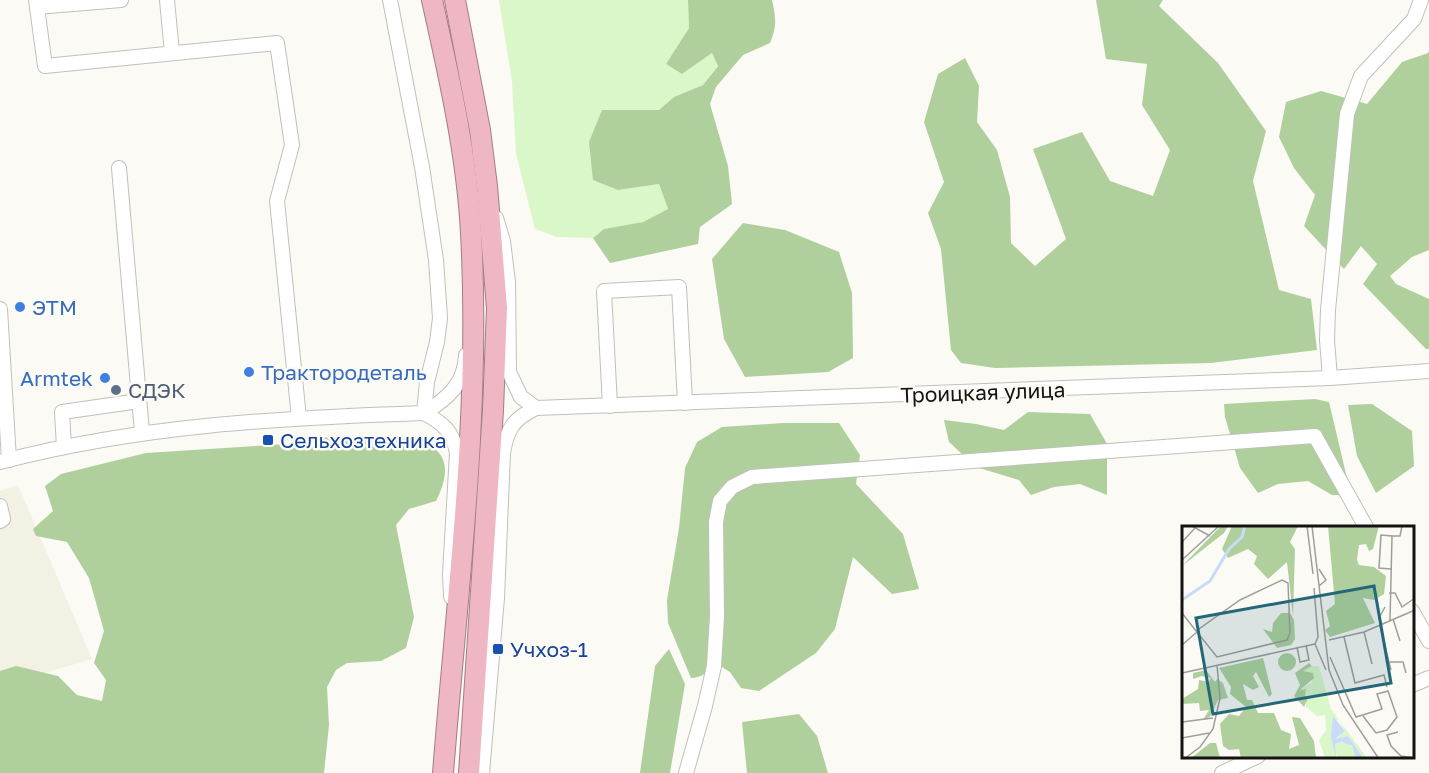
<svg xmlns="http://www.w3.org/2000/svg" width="1429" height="773" font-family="'Golos Text',sans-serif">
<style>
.built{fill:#f3f0e4}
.green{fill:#daf7c9}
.forest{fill:#afd09c}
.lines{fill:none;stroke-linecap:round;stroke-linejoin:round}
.minor-casing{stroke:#c0c0bb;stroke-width:16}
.highway-casing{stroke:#a27d85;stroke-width:22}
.minor{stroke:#fff;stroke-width:14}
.highway{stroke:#efb6c3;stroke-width:20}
.shop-dot{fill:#3f7fe0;stroke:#fbfaf5;stroke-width:2}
.service-dot{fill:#5c6f8a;stroke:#fbfaf5;stroke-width:2}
.transit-dot{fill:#1a4fb4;stroke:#fbfaf5;stroke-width:2}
.labels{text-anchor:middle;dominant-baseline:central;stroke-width:5;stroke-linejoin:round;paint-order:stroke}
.shop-label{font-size:21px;fill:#366cbe;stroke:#fbfaf5;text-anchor:start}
.service-label{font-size:21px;fill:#4e5e75;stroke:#fbfaf5;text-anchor:start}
.street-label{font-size:21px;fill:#141312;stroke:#fbfaf5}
.transit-label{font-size:21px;fill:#164399;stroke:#fbfaf5;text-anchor:start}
.inset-river{fill:none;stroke:#c9dbfa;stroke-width:3}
.inset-road{fill:none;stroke:#9f9e9a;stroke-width:1.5}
.view{fill:#246779;fill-opacity:0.15;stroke:#246779;stroke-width:3}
.inset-edge{fill:none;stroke:#141312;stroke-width:3}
</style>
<rect width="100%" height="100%" fill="#fbfaf5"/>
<path class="built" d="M18 485 92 659 0 686V491Z"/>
<path class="green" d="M499 0H688L689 28 666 64 682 74 712 53 718 65 703 85 674 97 659 110 637 111 618 190 659 184 668 209 643 222 604 229 593 238 557 237 535 229 516 154 512 82Z"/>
<g class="forest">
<path d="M688 0H772C776 18 777 26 770 43L743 55 716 87 710 104 728 166 732 204 700 227 698 244 610 263 593 238 604 229 643 222 668 209 659 184 618 190 593 180 589 142 602 110H659L674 97 703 85 718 66 712 53 682 74 666 64 689 28Z"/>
<path d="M1096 0H1163L1159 6 1218 63 1266 131 1253 181 1279 290 1311 299 1317 350 1211 363 995 368 961 363 951 350 941 249 928 213 944 182 924 122 938 74 965 58 979 86 977 122 997 150 1010 197 1011 243 1035 266 1066 239 1033 149 1082 132 1110 181 1153 196 1170 150 1142 105 1147 64 1106 59Z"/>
<path d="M1429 51V250L1412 257 1390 276 1396 284 1429 299V349H1426L1363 284 1377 264 1361 246 1344 269 1304 226 1315 195 1294 168 1279 137 1286 102 1321 91 1367 104 1402 62 1428 53Z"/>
<path d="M743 223 785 230 839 252 852 293 853 358 828 372 745 377 724 339 712 259Z"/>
<path d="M1315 399 1329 402 1351 495H1332L1308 481 1278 484 1258 493 1240 468 1225 417 1224 404Z"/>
<path d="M1372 404 1412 431 1414 466 1376 493 1357 456 1348 405Z"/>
<path d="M1028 412 1090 414 1107 444V495L1080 484 1054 487 1031 495 1019 480 976 467 949 442 944 420 976 424 1004 430Z"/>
<path d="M783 423H839L860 455 856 484 903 534 919 589 892 594 853 557 835 629 816 653 759 691 741 688 730 672 717 664C710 671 701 678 691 678L668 623 667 600 679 528 685 468 697 442 722 427Z"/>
<path d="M318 437C336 438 355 439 374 439 387 439 403 437 415 440 451 449 450 473 436 501L409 509 396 525 414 617 406 648 381 661 347 663 336 670 327 687 329 725 324 773H0V671L16 666 58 676 77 695 102 701 106 680 94 663 104 631 89 578 67 542 36 536 33 529 53 511 45 486 61 474 146 453 287 444Z"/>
<path d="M669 649 685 684 670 773H640L655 666Z"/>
<path d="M799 714 817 736 828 773H747L742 722Z"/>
</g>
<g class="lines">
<defs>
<g id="minor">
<path d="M36 0 45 66 277 43 292 145 277 201 299 418"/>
<path d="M167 0 172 53"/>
<path d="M390 0 422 167 436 260 440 318 437 342 427 382 424 413"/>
<path d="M37 7 121 0"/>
<path d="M119 168 142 432"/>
<path d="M496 218 503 241 508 282 509 372 521 397 536 408"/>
<path d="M0 309 9 460"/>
<path d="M1330 378 1327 340 1328 310 1347 114 1361 76 1414 19 1421 0"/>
<path d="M610 406 604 291 679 287 685 403"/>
<path d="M424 413C443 423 453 432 457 453L450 574 451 597"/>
<path d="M424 413C447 399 465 384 466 355"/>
<path d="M64 447 62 412 139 401"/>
<path d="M0 462C141 425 279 418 424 413"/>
<path d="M0 506 3 519 0 521"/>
<path d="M1412 611 1429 641"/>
<path d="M1412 685 1429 678"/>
<path d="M482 773 497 598 503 453C507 429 513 419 536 408L1330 378 1429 371"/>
<path d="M686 773 705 706 714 666 717 617 716 522 720 501 732 487 752 477 1315 436 1366 527"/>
<path d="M1222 773 1258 756"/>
</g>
<g id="highway">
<path d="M432 0C449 76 467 155 471 233 481 413 457 594 443 773"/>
<path d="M455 0 480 130 487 186 497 308 493 410 469 773"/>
</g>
</defs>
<use href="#minor" class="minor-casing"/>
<use href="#highway" class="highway-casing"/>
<use href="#minor" class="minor"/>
<use href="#highway" class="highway"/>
</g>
<g class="shop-dot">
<circle cx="20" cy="307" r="6"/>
<circle cx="249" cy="372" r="6"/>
<circle cx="105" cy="378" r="6"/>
</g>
<circle class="service-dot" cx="116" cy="390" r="6"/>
<g class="transit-dot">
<rect x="262" y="434" width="12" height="12" rx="3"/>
<rect x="492" y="643" width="12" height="12" rx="3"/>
</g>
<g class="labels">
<g class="shop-label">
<text x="32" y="307">ЭТМ</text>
<text x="261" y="372">Трактородеталь</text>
<text x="93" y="378" text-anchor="end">Armtek</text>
</g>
<g class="service-label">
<text x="128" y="390">СДЭК</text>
</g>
<g class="street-label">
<text transform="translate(983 392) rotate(-2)">Троицкая улица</text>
</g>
<g class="transit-label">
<text x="280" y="440">Сельхозтехника</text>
<text x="510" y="649">Учхоз-1</text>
</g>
</g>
<g transform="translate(1182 526)">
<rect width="232" height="232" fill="#fbfaf5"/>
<path d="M130 140H137L149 183 185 232 177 229 166 210 154 213 163 205 157 194 151 193 153 222V218L165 216 175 227 174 232H155L154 226V232H143L137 214 144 204 143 189 135 190 124 181V163L118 164 131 156 121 145Z" fill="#daf7c9"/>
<path d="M39 0H46L42 7 0 40ZM50 0H116L108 16 113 23 111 90 105 36 86 53 72 38 75 30 66 23 46 32 40 23ZM146 0H197L191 23 187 25 184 18 177 19 175 34 177 39 192 41 204 50 202 68 192 74 181 72 193 97 148 111 143 104 148 100 144 85 153 78ZM99 87H108L112 94 113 113 109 119 95 122 81 103 90 106 91 97ZM96 136a9 9 0 1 1 18 0a9 9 0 1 1-18 0ZM81 132 90 168 87 171 74 146 71 150 77 161 71 164 61 158 65 174H70L76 187H92L99 204 109 208 107 223 117 219 110 191 118 192 132 215 134 232H59L57 223 47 224 41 220 38 198 47 188 57 190 64 181 48 168 49 161 37 142ZM127 137 130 140 121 145 131 147 132 152 118 164 124 163 123 172H126L122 181 112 170 118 159 113 147ZM24 144 33 156 35 153 41 157 46 172 36 174 28 191 21 194 27 184 18 185 17 177 0 178V173L16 163 17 154 27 156 29 152 20 150 11 153V147ZM28 217H34L38 232H9Z" fill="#afd09c"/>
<path d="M151 190 163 205 153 213 166 210 181 232H174L170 220 160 216 153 218 154 232 149 211Z" fill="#c9dbfa"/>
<path class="inset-river" d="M0 74 28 55 47 23 60 11 63 0"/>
<path class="inset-road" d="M10 0 28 10M125 0 131 48M130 0 147 144 161 179 197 233M210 10H218L220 0M0 16 14 1M0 34 37 0M137 60 144 54 137 43M132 62 136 111 133 118M207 67H213L220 81 233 72M0 87 14 105 58 74 100 54 106 57 108 107 105 114 35 131 15 106 0 119M211 93 218 115M208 95 210 10 199 9 197 42 209 43M200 98 197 92 203 81M198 100 209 144M182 106 190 138M162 111 173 157 202 149 205 161M147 114 182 106 233 84M133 118 144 144M115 121 118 136 127 134 124 119M148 131 174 191 200 183 195 168 206 165 215 191 205 204 194 207 181 190M207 136H221L224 147M0 147 133 118M0 196 31 192M216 206 205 209 209 220 219 230 233 232M0 212 27 207M2 233 18 221 31 203 38 172 35 139"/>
<path class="view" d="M192 60 209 157 31 188 14 92Z"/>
<rect width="232" height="232" class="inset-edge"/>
</g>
</svg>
